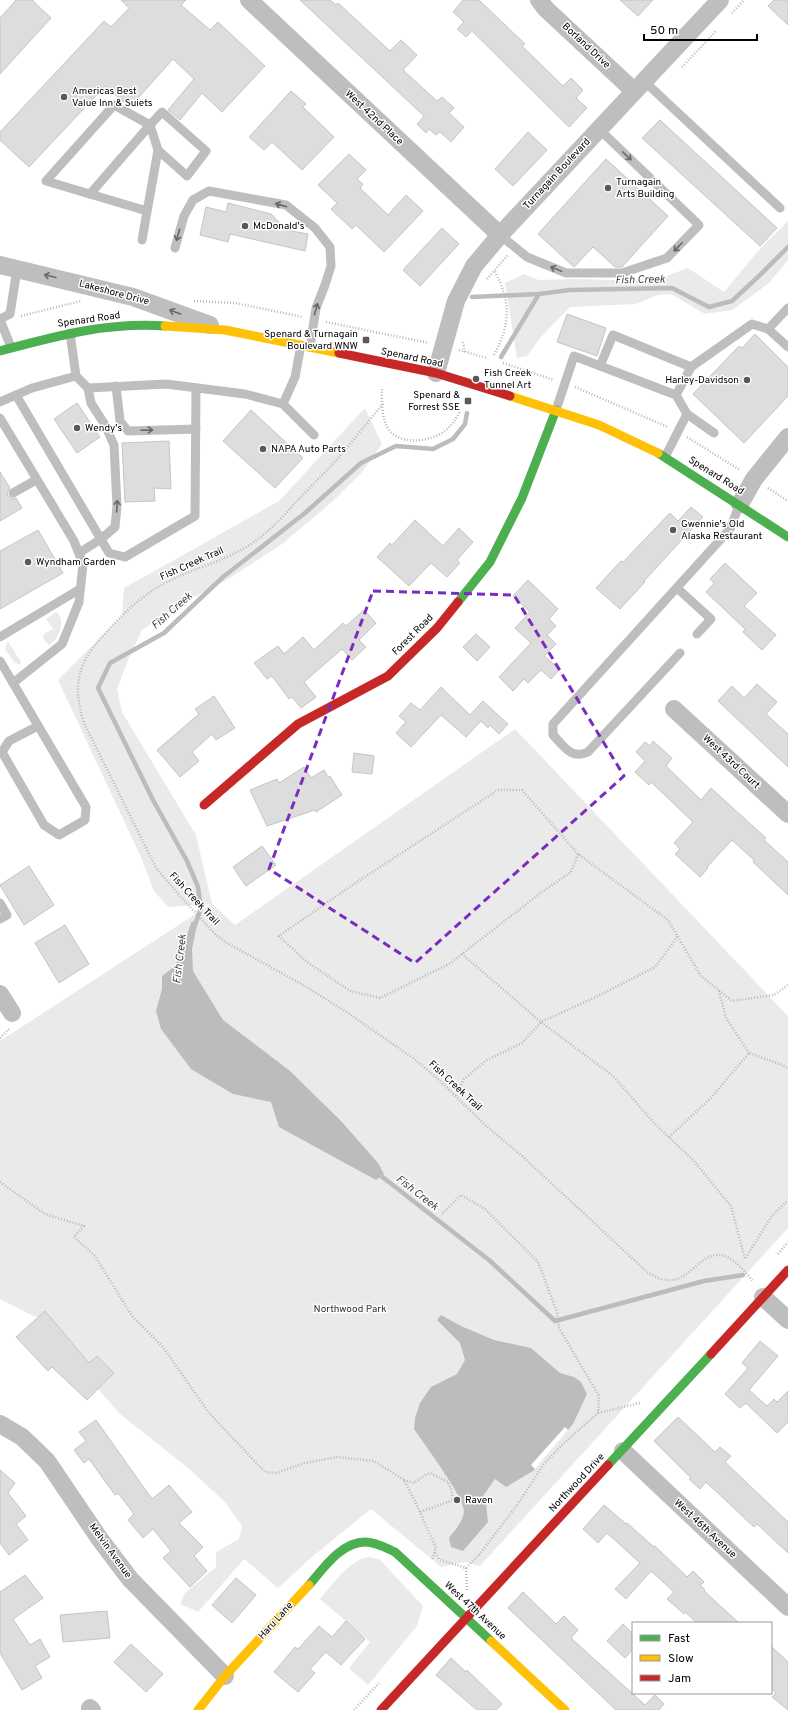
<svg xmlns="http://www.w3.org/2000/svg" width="788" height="1710" font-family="Overpass,sans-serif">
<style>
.green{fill:#eaeaea}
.water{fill:#bcbcbc}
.pier{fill:#fff}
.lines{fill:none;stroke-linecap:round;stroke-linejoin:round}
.stream{stroke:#bcbcbc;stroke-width:4.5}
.building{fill:#ddd;stroke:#c5c5c5}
.path{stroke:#b8b8b8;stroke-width:2.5;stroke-dasharray:1 2;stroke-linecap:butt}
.lane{stroke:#bebebe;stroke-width:9}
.street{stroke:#bebebe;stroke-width:18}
.fast{stroke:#4caf50;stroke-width:9}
.slow{stroke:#ffc107;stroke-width:9}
.jam{stroke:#c62828;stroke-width:9}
.oneway{stroke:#686868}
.marked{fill:none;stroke:#7b2cbf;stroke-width:3;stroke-dasharray:8 5;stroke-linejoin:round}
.poi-dot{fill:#595959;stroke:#fff;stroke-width:1.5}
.labels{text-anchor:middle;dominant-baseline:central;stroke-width:3;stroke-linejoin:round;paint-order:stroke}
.street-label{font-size:10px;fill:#000;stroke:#fff}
.poi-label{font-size:10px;fill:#000;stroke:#fff;text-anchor:start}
.park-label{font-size:10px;fill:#303030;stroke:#fff}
.water-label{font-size:11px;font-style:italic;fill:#414141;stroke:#fff}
</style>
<rect width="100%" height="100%" fill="#fff"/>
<g class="green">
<path d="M788 221V260L769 283 732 310 705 314 671 294 658 295 636 304 570 307 540 338 527 356 517 358 505 283 524 274 539 280 573 279 615 280 661 278 688 268 724 292 758 251Z"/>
<path d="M365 408 382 444 362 472 332 502 282 544 225 581 186 601 142 630 128 660 117 689 122 712 196 835 212 904 235 925 515 729 788 1016V1228L480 1566 465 1562 441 1567 371 1509 313 1556 278 1588 244 1559 198 1612 180 1604 185 1593 216 1567V1552L239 1539 242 1526 224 1501 188 1468 120 1414 78 1366 56 1324 31 1315 0 1299V1041L211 904 168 907 154 891 141 857 58 680 122 616 124 588 279 501Z"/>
<path d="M56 612C67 620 59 639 49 645L43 638 44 634 53 629 46 619Z"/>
<path d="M7 642 9 643 21 662 20 665 14 662 5 649Z"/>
<path d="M368 1557 379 1559 423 1606 417 1626 368 1685 349 1668 370 1642 320 1599C334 1583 347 1562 368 1557Z"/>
</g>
<g class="water">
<path d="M192 921 197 925 192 949 193 971 223 1020 290 1071 341 1121 378 1163 384 1174 376 1180 279 1127 271 1102 233 1094 191 1069 161 1029 156 1011 162 989V976L175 966Z"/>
<path d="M441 1315 461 1326 494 1340 531 1348 560 1373 574 1377 581 1382 587 1394 573 1424 533 1471 506 1487 495 1479 483 1496 486 1503 488 1522 463 1551 451 1547 449 1538C455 1530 463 1522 464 1511 464 1497 424 1444 414 1429L415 1418 420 1403 431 1387 457 1374 465 1360 460 1343 437 1320Z"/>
</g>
<path class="pier" d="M565 1427 568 1430 535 1469 531 1465Z"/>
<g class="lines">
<g class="stream">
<path d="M472 297 539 294 570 290 672 288 709 307 732 301 760 275 788 247"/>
<path d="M501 357 539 294"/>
<path d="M194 928 201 908 198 887 187 861 153 800 98 688 110 663 164 633 223 577 305 513 361 463 396 446 433 449 453 439 465 424 467 413"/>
<path d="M376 1172 489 1260 555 1321 704 1281 743 1275"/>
</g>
</g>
<g class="building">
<path d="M16 0H32L51 18 0 74V18Z"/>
<path d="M121 0H186L181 5 210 30 218 22 265 66 222 112 202 93 180 120 168 110 194 79 173 59 130 107 105 86 29 167 0 140V132L104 21 111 27 129 8Z"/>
<path d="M300 0H330L336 5 338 3 390 51 401 40 417 55 403 70 437 101 442 97 454 108 449 113 464 127 451 142 440 132 436 135 429 129 426 133 417 124 424 116Z"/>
<path d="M463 0H479L525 44 522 46 563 86 571 78 583 90 576 98 587 108 569 127 472 31 466 37 457 29 464 22 453 12Z"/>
<path d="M620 0H653L638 16Z"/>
<path d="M774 0H788V25L768 6Z"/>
<path d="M291 91 306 104 303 107 334 137 302 170 272 142 264 150 249 137Z"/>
<path d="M660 120 777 228 760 246 642 138Z"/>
<path d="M528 132 547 150 513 186 495 169Z"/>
<path d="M349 154 366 170 357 179 363 184 360 188 388 215 406 195 423 211 384 252 356 225 352 229 331 209 337 203 318 185Z"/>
<path d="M606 159 668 216 622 267H615L593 247 574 267 538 234Z"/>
<path d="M228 203 271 214 287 230 308 234 305 251 230 234 228 242 200 235 206 207 226 212Z"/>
<path d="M442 228 459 244 420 286 403 270Z"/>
<path d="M567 314 606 328 597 356 557 342Z"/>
<path d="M755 334 788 367V396L744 443 693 394 739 346 742 348Z"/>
<path d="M77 403 100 437 77 453 54 419Z"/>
<path d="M251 410 303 458 275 488 223 441Z"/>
<path d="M169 441 171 489 154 488 155 501 125 502 122 443Z"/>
<path d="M0 472 10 488 7 493 8 496 13 499 16 498 22 508 0 521Z"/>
<path d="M691 507 703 517 644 581 645 582 620 609 596 588 621 561 623 562 670 513 678 521Z"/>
<path d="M415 520 443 546 459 528 473 542 457 560 460 563 447 577 431 563 409 586 377 557 390 543 392 545Z"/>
<path d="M38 530 63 573 0 609V551Z"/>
<path d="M725 563 757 593 744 606 776 635 762 650 743 632 745 629 706 592 714 583 710 579Z"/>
<path d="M528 580 558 609 549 619 556 626 547 635 556 644 544 656 560 669 551 679 541 670 528 683 524 679 513 691 499 677 531 643 515 628 530 612 513 596Z"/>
<path d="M364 610 376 623 359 640 366 647 352 660 342 649 304 682 316 697 301 708 292 697 289 699 272 676 267 679 254 663 278 646 284 654 303 637 314 650 343 623 346 626Z"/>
<path d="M476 634 490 647 477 661 463 647Z"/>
<path d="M757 684 777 702 766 714 788 734V767L718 701 732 686 744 698Z"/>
<path d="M441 687 470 715 483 701 508 724 499 734 490 725 488 728 481 721 466 737 441 715 411 747 396 733 406 722 399 716 411 703 420 710Z"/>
<path d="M214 696 235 728 216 740 212 734 192 752 199 761 180 777 157 750 199 714 195 709Z"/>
<path d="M653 741 672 758 666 766 701 800 711 788 766 838 764 840 788 862V895L753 862 754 860 732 840 707 867 708 868 700 877 675 854 680 849 674 843 693 822 651 782 649 785 635 772 645 761 636 752 645 742 650 746Z"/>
<path d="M354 753 374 756 372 774 352 772Z"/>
<path d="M304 767 311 778 324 770 328 777 330 776 342 795 316 812 315 810 267 826 250 790 277 779 279 783Z"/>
<path d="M262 846 276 865 246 886 233 867Z"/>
<path d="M29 866 54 905 24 925 0 885Z"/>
<path d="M65 925 89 964 59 983 35 943Z"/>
<path d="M45 1311 89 1363 97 1356 114 1373 87 1400 52 1367 48 1371 16 1337Z"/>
<path d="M760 1341 778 1356 749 1390 767 1406 774 1399 777 1402 788 1391V1422L777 1433 746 1403 740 1408 725 1394 748 1368 742 1363Z"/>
<path d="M678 1417 715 1452 720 1447 731 1456 725 1462 788 1522V1553L757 1524 754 1527 706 1482 700 1489 689 1479 691 1478 654 1441Z"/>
<path d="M96 1420 152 1499 169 1485 192 1512 179 1523 203 1547 194 1556 207 1571 190 1587 163 1558 171 1551 153 1529 143 1538 128 1520 134 1514 118 1493 115 1495 89 1459 84 1463 74 1450 86 1441 79 1432Z"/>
<path d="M0 1470 15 1483 8 1493 26 1516 16 1524 28 1540 9 1555 0 1543Z"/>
<path d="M604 1505 626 1524 627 1523 654 1547 655 1546 687 1577 693 1571 704 1582 700 1585 705 1590 704 1591 739 1623H697L685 1612 684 1614 667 1599 674 1592 651 1571 626 1599 615 1589 640 1563 607 1533 598 1543 583 1529Z"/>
<path d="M25 1575 43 1598 13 1619 30 1645 40 1639 50 1657 35 1666 42 1678 22 1690 0 1653V1592Z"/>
<path d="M236 1578 256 1595 232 1623 212 1605Z"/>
<path d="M523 1592 556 1624 564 1616 578 1630 571 1638 645 1705 655 1695 664 1704 659 1710H616L508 1608Z"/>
<path d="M107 1611 110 1638 63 1642 60 1615Z"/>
<path d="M346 1621 365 1639 341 1665 326 1652 310 1669 315 1673 298 1692 274 1672 295 1647 298 1649 319 1626 332 1637Z"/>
<path d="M623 1624 633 1634V1649L625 1658 607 1641Z"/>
<path d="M131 1644 163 1674 146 1692 114 1662Z"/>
<path d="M771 1646 788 1662V1710L772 1697 776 1693 771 1688Z"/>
<path d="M451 1658 466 1672 467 1670 502 1704 496 1710H477L436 1675Z"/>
</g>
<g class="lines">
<g class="path">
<path d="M732 13 744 0"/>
<path d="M682 67 717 30"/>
<path d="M487 279 508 255"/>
<path d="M194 301 235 303 303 317"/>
<path d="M21 316 81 301"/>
<path d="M326 322 429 343"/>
<path d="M463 342 465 352"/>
<path d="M459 350 487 358"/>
<path d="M494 355C511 323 511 301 494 270"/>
<path d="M503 363 554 380"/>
<path d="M575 387 668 427"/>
<path d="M382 389C381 401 382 422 390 431 403 446 431 441 445 431 452 425 456 419 460 411"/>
<path d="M383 404C368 421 354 440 339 457 326 472 312 485 299 499 286 513 273 528 258 539 232 559 200 566 171 580 150 590 132 605 116 622 83 655 69 676 84 723L156 868 179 895 216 935 227 943 305 986 348 1013 413 1058 438 1079 485 1125 522 1156 647 1272C653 1275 660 1280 667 1280 690 1283 702 1248 725 1256 736 1260 745 1272 753 1281"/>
<path d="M687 437 740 470"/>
<path d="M768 488 788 501"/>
<path d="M578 854 571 872 542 892 449 964 380 998 350 991 307 962 279 936 351 886 498 790H522L578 854 668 920 701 976 732 1001 774 995 788 985"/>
<path d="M462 954 541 1022 613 1076 654 1123 693 1160 731 1206 745 1259 771 1217 788 1200"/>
<path d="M719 991 726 1018 749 1053"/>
<path d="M0 1038 9 1029"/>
<path d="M456 1096 464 1079 487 1060 522 1043 541 1022 600 995 655 967 678 936"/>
<path d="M669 1137 709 1100 749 1053 785 1066 788 1069"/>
<path d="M0 1182 45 1214 84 1226 74 1237 95 1256 132 1316 163 1347 209 1413 265 1472 276 1473 305 1463 337 1457 374 1461 404 1480 415 1501 436 1548 432 1560"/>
<path d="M778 1254 788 1242"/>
<path d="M598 1413 640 1403"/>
<path d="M404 1480 414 1483 427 1474 430 1473 448 1482 451 1489 453 1500 420 1512"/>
<path d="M435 1553 440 1560 466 1568 479 1555 520 1501 543 1465 565 1442 598 1413 599 1396 559 1328 557 1312 538 1262 485 1209 461 1195 441 1215"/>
<path d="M466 1568 467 1591"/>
<path d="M354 1710 379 1683"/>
</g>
<g class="lane">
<path d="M644 81 780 208"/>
<path d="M90 194 150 125"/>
<path d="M147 211 46 181 114 105 150 125 162 112 206 151 187 176 158 150"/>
<path d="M500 235 527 257 566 273H622L667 258 699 225 599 129"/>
<path d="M142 240 158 150 150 125"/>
<path d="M175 248 184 216 193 200 209 191 286 205 315 228 330 247 331 266 325 285 316 308 310 347"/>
<path d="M788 308 768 329 788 347"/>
<path d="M0 319 10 314 17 269"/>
<path d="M0 320 11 347"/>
<path d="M70 333 76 376 88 388 166 384 245 394 283 404"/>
<path d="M301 345 295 377 283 404 314 435"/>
<path d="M600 366 613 335 691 367 676 395"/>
<path d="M691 367 752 324 768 329"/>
<path d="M116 386 120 421 128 431 196 429"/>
<path d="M16 395 109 553 125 557 195 516 196 388"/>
<path d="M0 402 32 388 76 376"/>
<path d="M556 410 574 356 676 395 687 414 665 457"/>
<path d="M687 414 714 433"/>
<path d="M0 418 74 541 83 564 79 602 62 644 13 683 86 807 85 820 59 835 44 825 2 752 9 741 38 726"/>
<path d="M13 493 36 480"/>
<path d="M79 553 101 539 115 527 117 506 114 445 105 425 91 403 88 388"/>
<path d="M677 588 711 619 697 634"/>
<path d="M0 637 80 589"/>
<path d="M680 653 588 752C571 760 564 746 553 735V724L730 529 739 506"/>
<path d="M0 661 13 683"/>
<path d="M0 903 7 915 0 919"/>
</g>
<g class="street">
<path d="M249 0 500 235"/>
<path d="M539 0 546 9 634 91"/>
<path d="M0 265 133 297 210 325"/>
<path d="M436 373 456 301 474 266 500 235 720 0"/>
<path d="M740 504 754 479 788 437"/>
<path d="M674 709 788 814"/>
<path d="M0 994 12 1013"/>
<path d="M763 1297 788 1320"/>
<path d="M0 1424 22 1437 47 1461 99 1538 130 1579 225 1676"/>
<path d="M623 1451 788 1607"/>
<path d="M90 1708 92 1710"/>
</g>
<g class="fast">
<path d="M0 351C56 336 106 322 165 326"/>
<path d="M658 453 788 537"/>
<path d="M458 602 490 562 522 498 556 410"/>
<path d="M608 1465 711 1354"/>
<path d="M309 1585C323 1569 341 1542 365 1542 376 1542 386 1548 395 1552L491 1641"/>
</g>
<g class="slow">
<path d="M165 326 225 330 339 353"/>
<path d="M510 396 599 425 658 453"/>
<path d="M491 1641 565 1710"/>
<path d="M198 1710 225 1676 309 1585"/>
</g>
<g class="jam">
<path d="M339 353 436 373 510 396"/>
<path d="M204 805 298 724 388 676 437 628 458 602"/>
<path d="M711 1354 788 1270"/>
<path d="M381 1710 608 1465"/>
</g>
</g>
<defs><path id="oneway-shaft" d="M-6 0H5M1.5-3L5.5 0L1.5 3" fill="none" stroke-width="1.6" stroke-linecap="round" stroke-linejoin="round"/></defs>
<g class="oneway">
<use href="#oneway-shaft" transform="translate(627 156) rotate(44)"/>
<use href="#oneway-shaft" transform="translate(281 205) rotate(-164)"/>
<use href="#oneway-shaft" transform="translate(178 235) rotate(106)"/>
<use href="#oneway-shaft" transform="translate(678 247) rotate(134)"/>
<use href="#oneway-shaft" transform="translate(556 269) rotate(-158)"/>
<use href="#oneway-shaft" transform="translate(50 276) rotate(-166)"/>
<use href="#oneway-shaft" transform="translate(316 309) rotate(-75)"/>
<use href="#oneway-shaft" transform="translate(175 312) rotate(-160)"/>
<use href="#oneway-shaft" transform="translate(147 430) rotate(-2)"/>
<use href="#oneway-shaft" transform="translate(117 506) rotate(-87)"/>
</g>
<path class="marked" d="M373 591 514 595 624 776 415 963 269 869Z"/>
<g class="poi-dot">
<circle cx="64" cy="97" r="4"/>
<circle cx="608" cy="188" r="4"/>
<circle cx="245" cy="226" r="4"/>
<rect x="362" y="336" width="8" height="8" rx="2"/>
<circle cx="476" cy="379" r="4"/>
<circle cx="747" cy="380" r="4"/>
<rect x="464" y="397" width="8" height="8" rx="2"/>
<circle cx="77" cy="428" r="4"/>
<circle cx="263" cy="449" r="4"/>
<circle cx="673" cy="530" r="4"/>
<circle cx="28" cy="562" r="4"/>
<circle cx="457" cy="1500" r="4"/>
</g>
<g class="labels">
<g class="street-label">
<text transform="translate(586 46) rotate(43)">Borland Drive</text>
<text transform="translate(374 118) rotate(43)">West 42nd Place</text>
<text transform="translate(557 174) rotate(-47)">Turnagain Boulevard</text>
<text transform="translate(114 293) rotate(15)">Lakeshore Drive</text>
<text transform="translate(89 320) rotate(-8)">Spenard Road</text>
<text transform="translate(412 358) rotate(12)">Spenard Road</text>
<text transform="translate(716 476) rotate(32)">Spenard Road</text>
<text transform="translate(192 564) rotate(-24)">Fish Creek Trail</text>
<text transform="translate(413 635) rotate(-45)">Forest Road</text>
<text transform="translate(731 762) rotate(43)">West 43rd Court</text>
<text transform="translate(194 899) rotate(47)">Fish Creek Trail</text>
<text transform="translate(455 1086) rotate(43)">Fish Creek Trail</text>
<text transform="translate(577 1483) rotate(-47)">Northwood Drive</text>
<text transform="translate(705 1529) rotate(43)">West 46th Avenue</text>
<text transform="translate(110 1551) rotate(54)">Melvin Avenue</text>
<text transform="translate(475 1611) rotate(43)">West 47th Avenue</text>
<text transform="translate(276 1621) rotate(-48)">Haru Lane</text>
</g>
<g class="poi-label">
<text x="72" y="91">Americas Best<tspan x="72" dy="12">Value Inn &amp; Suiets</tspan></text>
<text x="616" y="182">Turnagain<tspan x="616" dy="12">Arts Building</tspan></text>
<text x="253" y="226">McDonald's</text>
<text x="358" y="334" text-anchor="end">Spenard &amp; Turnagain<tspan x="358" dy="12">Boulevard WNW</tspan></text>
<text x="484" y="373">Fish Creek<tspan x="484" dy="12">Tunnel Art</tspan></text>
<text x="739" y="380" text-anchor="end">Harley-Davidson</text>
<text x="460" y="395" text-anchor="end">Spenard &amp;<tspan x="460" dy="12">Forrest SSE</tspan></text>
<text x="85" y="428">Wendy's</text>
<text x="271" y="449">NAPA Auto Parts</text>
<text x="681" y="524">Gwennie's Old<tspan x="681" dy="12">Alaska Restaurant</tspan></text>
<text x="36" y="562">Wyndham Garden</text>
<text x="465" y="1500">Raven</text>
</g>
<g class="park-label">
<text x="350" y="1309">Northwood Park</text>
</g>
<g class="water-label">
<text transform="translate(640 280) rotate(-1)">Fish Creek</text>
<text transform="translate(172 611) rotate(-41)">Fish Creek</text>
<text transform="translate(180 959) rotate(-83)">Fish Creek</text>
<text transform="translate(417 1193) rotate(38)">Fish Creek</text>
</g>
</g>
<rect x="632" y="1622" width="140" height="72" fill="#ffffff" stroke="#999999"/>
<rect x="640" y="1635" width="20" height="6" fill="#4caf50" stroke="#999999"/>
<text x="668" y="1642" font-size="12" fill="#000000">Fast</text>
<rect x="640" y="1655" width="20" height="6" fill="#ffc107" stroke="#999999"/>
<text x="668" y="1662" font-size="12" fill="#000000">Slow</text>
<rect x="640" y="1675" width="20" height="6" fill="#c62828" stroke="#999999"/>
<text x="668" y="1682" font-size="12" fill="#000000">Jam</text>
<path d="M644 34v6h113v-6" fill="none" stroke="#000000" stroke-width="2"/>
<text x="650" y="34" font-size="12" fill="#000000" stroke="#ffffff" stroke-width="3" paint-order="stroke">50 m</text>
</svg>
